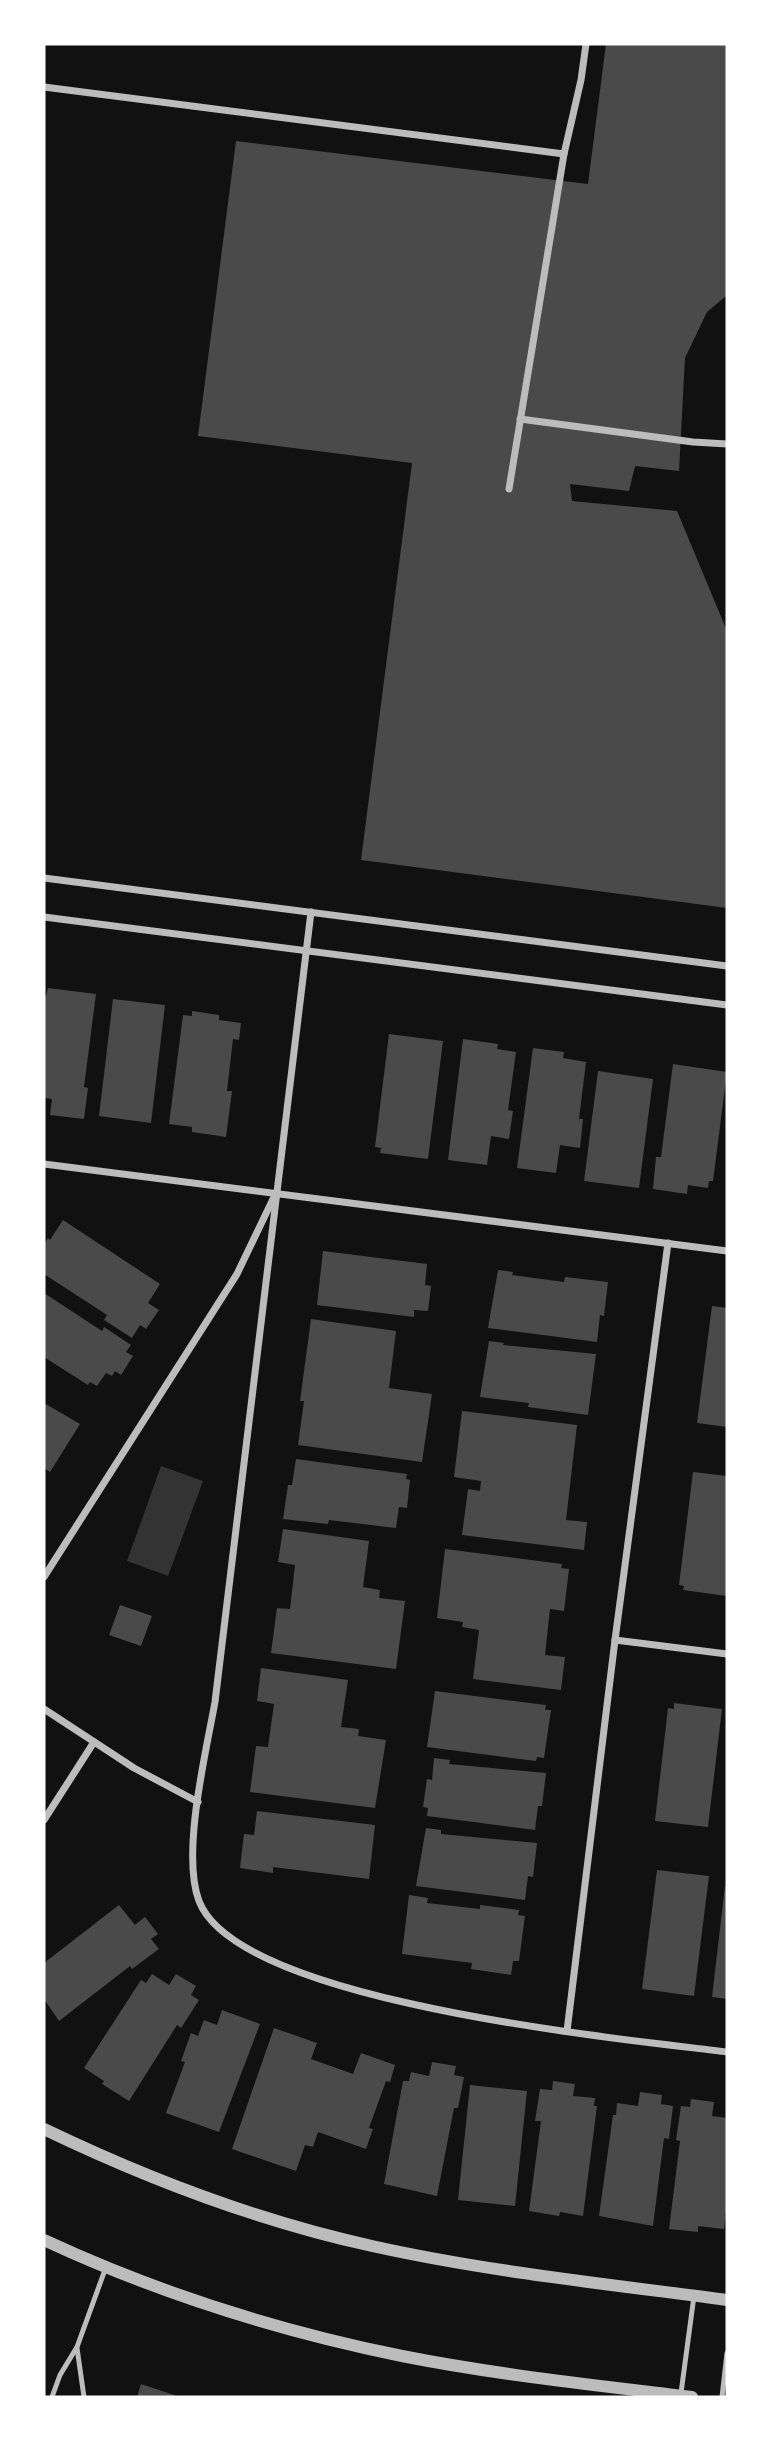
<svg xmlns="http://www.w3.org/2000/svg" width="771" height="2441" font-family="'Titillium Web',sans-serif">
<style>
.water{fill:#333}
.building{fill:#4a4a4a}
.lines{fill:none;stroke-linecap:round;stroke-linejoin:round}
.service{stroke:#bcbcbc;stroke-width:5}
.minor{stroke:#bcbcbc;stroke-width:7}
.tertiary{stroke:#bcbcbc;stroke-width:12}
</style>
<rect width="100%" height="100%" fill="#111"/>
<path class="water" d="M161 1466 203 1481 168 1576 127 1561Z"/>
<g class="building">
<path d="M606 44H727V295L707 312 685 358 679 471 635 466 629 491 570 484 572 501 677 511 727 631V908L361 860 412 463 198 436 236 141 588 184Z"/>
<path d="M48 988 96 994 84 1087 88 1088 84 1119 50 1115 52 1099 44 1098V996H46Z"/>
<path d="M113 999 165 1005 151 1123 99 1116Z"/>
<path d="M192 1011 219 1015V1020L241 1023 239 1040 233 1039 227 1091H232L226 1137 192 1132V1127L169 1124 183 1015 192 1016Z"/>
<path d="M389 1034 443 1041 428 1159 380 1153 381 1148 375 1147Z"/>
<path d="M463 1039 498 1044 497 1049 516 1052 508 1110 513 1111 509 1139 491 1136 487 1165 448 1160Z"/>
<path d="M533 1048 564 1052 563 1058 586 1062 579 1119H583L580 1148 560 1145 556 1173 517 1168Z"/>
<path d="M673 1064 727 1072 713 1181H709L708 1188 688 1185 687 1194 653 1189 656 1157H661Z"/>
<path d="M598 1071 653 1079 639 1188 584 1181Z"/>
<path d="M63 1220 160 1284 148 1303 159 1310 146 1329 140 1325 132 1338 104 1320 107 1315 44 1274V1245L48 1238 50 1240Z"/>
<path d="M323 1251 427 1264 425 1285 431 1286 428 1311 414 1310V1317L317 1305Z"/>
<path d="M498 1270 513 1272 512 1275 564 1282 565 1277 608 1282 604 1316 600 1315 597 1342 488 1328Z"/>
<path d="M44 1293 102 1331 104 1327 131 1345 126 1352 133 1356 121 1375 115 1371 112 1376 106 1373 97 1386 90 1382 88 1385 44 1357Z"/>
<path d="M712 1306 727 1308V1427L697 1423Z"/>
<path d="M311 1319 396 1331 389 1388 432 1394 422 1462 298 1445 304 1401H300Z"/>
<path d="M489 1341 504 1343 503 1345 596 1354 588 1415 528 1407 529 1403 480 1397Z"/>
<path d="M44 1403 80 1424 50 1472 44 1468Z"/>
<path d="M462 1411 577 1425 566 1520 587 1522 584 1550 462 1535 468 1489 480 1491 481 1481 454 1477Z"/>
<path d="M296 1459 407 1474 406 1479 410 1480 407 1508 399 1507 396 1528 329 1520 328 1524 283 1519 288 1485H292Z"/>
<path d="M693 1472 727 1476V1596L683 1590 684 1586 679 1585Z"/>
<path d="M283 1529 369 1541 363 1587 380 1590 379 1598 405 1601 396 1669 271 1653 277 1608 290 1609 295 1565 278 1562Z"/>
<path d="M445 1549 562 1564 561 1568 569 1569 564 1611 550 1609 545 1655 565 1657 561 1690 473 1679 479 1630 462 1627 463 1622 437 1618Z"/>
<path d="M120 1605 152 1616 141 1646 109 1635Z"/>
<path d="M261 1668 348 1680 341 1727 359 1729 358 1736 386 1740 375 1808 250 1792 256 1746 268 1747 274 1704 257 1701Z"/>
<path d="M435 1691 546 1705 545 1710H551L544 1758 537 1757 536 1761 427 1747Z"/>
<path d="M674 1703 722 1709 708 1827 655 1821 668 1708 674 1709Z"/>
<path d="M434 1758 450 1760 449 1764 546 1773 542 1806H538L535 1830 427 1816 428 1808 423 1807 427 1779 432 1780Z"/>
<path d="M257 1811 375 1825 369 1879 273 1867V1873L240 1868 244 1834 254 1835Z"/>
<path d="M426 1828 441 1830V1834L537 1843 533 1877 528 1876 525 1900 416 1886Z"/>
<path d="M657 1870 709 1876 694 1996 642 1989Z"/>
<path d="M725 1886H727V1999L712 1997Z"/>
<path d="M409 1895 428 1898 427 1903 480 1909V1905L519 1910 518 1915 525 1916 519 1961H513L511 1975 471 1969 472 1963 402 1954Z"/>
<path d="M119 1905 135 1925 145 1917 158 1934 151 1939 159 1949 132 1969 130 1966 59 2021 44 1999V1963Z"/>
<path d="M152 1974 169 1985 176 1974 196 1986 191 1995 199 2000 181 2028 177 2025 129 2101 102 2084 104 2081 84 2068 141 1980 146 1983Z"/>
<path d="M222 2010 260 2024 219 2132 166 2113 185 2062 181 2061 191 2033 198 2036 204 2020 217 2025Z"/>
<path d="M274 2028 317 2043 311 2059 353 2074 361 2053 395 2065 390 2082 386 2081 369 2128 373 2129 366 2149 318 2132 313 2147 305 2145 296 2171 232 2149Z"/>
<path d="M432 2062 456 2066 454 2075 464 2077 458 2108H454L437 2196 384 2184 403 2081H409L411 2072 429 2076Z"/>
<path d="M553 2081 575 2084 573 2096 595 2098 594 2106H597L583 2216 560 2212 559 2216 529 2211 541 2121H535L540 2089 552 2090Z"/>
<path d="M470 2085 527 2091 515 2206 458 2200Z"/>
<path d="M640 2092 662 2095 661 2104 673 2106 669 2139 664 2138 653 2226 599 2216 613 2115H616L617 2103 638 2106Z"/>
<path d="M691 2099 714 2102 712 2116 727 2118V2204L724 2229 698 2226V2232L669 2229 680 2141 676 2140 681 2106 690 2107Z"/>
<path d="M141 2384 180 2397H137Z"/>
</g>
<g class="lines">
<g class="service">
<path d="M77 2348 84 2397"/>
<path d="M681 2393 694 2296"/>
<path d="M52 2397 60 2375 77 2347 106 2267"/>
<path d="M722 2397 727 2353"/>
</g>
<g class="minor">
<path d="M44 87 564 154"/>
<path d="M520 419 693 442 727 444"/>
<path d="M509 489 564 154 581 80 586 44"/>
<path d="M44 878 727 966"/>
<path d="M311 912 215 1702C206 1752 181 1854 199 1901 238 2003 625 2039 727 2052"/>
<path d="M44 917 727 1005"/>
<path d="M44 1164 727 1251"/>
<path d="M44 1577 237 1274 273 1199"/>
<path d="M615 1640 727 1654"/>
<path d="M44 1709 134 1768 198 1802"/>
<path d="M44 1820 94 1742"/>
<path d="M567 2031 615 1640 668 1243"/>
</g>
<g class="tertiary">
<path d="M44 2129C148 2179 258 2221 372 2246 489 2272 608 2284 727 2300"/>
<path d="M44 2240C158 2293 279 2331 402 2356 498 2375 595 2385 692 2397"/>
</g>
</g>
<rect width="771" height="2441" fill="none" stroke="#ffffff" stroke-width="91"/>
</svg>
